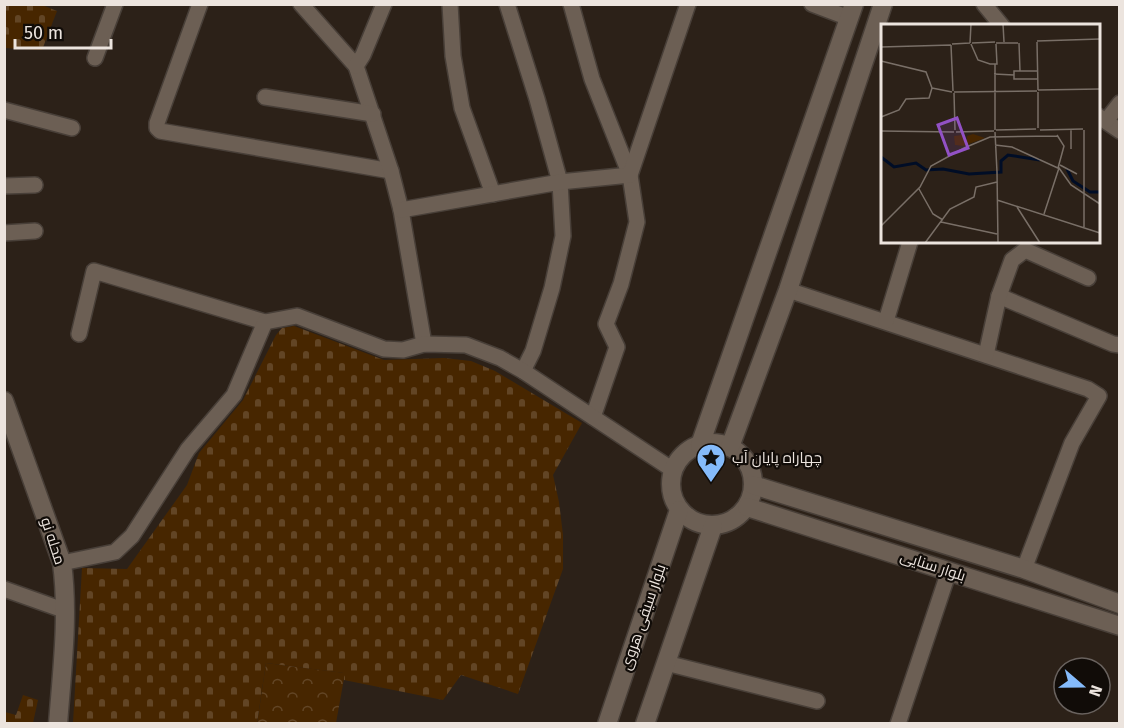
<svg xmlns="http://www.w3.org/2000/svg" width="1124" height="728" font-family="'Fira Sans',Cairo,sans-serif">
	<defs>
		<pattern id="forest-crowns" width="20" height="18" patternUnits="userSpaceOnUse" patternTransform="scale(1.5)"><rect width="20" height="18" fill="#472600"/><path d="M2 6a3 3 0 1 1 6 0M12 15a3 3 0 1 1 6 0" fill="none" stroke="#624525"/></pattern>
		<pattern id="cemetery-stones" width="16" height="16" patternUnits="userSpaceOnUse" patternTransform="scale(1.5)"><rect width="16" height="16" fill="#472600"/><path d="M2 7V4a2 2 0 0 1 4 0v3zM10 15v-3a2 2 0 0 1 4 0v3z" fill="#624525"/></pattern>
	</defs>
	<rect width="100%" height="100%" fill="#2c2118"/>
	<path fill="url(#forest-crowns)" d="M266,663l79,10 -9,50 -79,1z"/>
	<g fill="url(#cemetery-stones)">
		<path d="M4,5h38l15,6 -15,39 -37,-2z"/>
		<path d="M294,326l90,34 60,-2 27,3 24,10 87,52 -29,52 6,27 4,33v34l-45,125 -57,-19 -18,25 -99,-20v-7l-78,-10 -9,60h-184l9,-155 45,1 60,-84 12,-32 44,-53 33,-65 6,-7z"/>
		<path d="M23,695l15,5 -5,23h-28v-11l11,3z"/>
	</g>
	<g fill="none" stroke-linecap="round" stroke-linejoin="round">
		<g stroke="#483f38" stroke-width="18">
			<g id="street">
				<path d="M200,4l-43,119v5l3,3 231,40"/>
				<path d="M301,4l55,62 35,105 10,39 23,134"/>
				<path d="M450,4l3,52 9,52 31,86"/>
				<path d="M507,4l30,95 23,83 3,54 -11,52 -19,63 -10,20"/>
				<path d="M571,4l21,75 38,96 7,47 -16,62 -15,40 11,23 -24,70"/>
				<path d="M812,4l37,14"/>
				<path d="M984,4l18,22"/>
				<path d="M95,58l20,-54"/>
				<path d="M356,66l7,-11 21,-51"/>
				<path d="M265,97l108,17"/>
				<path d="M4,110l68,18"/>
				<path d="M1098,116l22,15"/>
				<path d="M1106,121l14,-18"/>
				<path d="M4,186l31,-1"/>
				<path d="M401,210l159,-28 70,-7 58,-171"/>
				<path d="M4,233l31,-2"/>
				<path d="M788,290l300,99 11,7 -27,47 -48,126"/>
				<path d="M999,296l114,48 7,1"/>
				<path d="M886,321l24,-79"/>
				<path d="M79,334l15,-63 171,51"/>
				<path d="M986,355l13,-59 13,-36 13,-10 63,28"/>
				<path d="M62,563l53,-11 17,-16 56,-87 46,-54 31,-73 32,-6 87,33 19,1 21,-6 42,1 34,13 23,13 150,99"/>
				<path d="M4,589l62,22"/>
				<path d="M666,663l151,38"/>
				<path d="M898,724l51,-153"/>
			</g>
		</g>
		<g stroke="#483f38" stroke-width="21">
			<g id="secondary">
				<path d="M4,401l58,162c7,53 0,107 -4,161"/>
				<circle cx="712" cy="484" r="41"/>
				<path d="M700,445l154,-441"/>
				<path d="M730,447l58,-157 95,-286"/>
				<path d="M753,485l271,84 96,35"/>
				<path d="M747,507l373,119"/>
				<path d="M607,724l72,-214"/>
				<path d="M645,724l68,-198"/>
			</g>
		</g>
		<use href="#street" stroke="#6c5f54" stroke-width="15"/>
		<use href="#secondary" stroke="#6c5f54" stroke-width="18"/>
	</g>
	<defs>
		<g id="sight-pin" transform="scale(1.5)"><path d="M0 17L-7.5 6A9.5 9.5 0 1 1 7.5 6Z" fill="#85bbfb" stroke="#110c08"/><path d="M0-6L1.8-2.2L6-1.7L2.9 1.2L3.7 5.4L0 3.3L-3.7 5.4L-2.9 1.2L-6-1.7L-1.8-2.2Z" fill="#111"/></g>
	</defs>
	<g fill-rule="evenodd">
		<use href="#sight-pin" x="711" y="458"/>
	</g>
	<g text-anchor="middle" stroke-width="4.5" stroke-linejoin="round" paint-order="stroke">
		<g font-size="15" fill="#ece4de" stroke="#110c08" text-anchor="start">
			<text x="732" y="463">چهاراه پایان آب</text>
		</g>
		<g font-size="15" fill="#ece4de" stroke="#110c08">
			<text transform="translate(53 541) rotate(72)" y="5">محله نو</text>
			<text transform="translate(933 566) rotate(18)" y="5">بلوار سنایی</text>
			<text transform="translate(643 617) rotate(-71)" y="5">بلوار سیفی هروی</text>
		</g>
	</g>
	<g transform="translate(881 24)">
		<rect width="219" height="219" fill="#2c2118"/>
		<path d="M92,110l12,4 -22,8 -8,-1 -1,-9 8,-1 5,6v-5z" fill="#472600"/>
		<path fill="none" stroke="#000d26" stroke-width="3" d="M0,133l13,10 22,-4 10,7 17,-1 26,5 32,-2v-11l7,-6 32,5M186,145l6,12 17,11h10"/>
		<path fill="none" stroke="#796f67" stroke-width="1.5" d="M122,0l1,18M156,17l63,-2M156,18l1,48M89,19l1,-19M91,19l23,-1M115,19h22M138,19l1,28M71,20l18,-1M90,20l7,16 12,4h7l-1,-20M70,21l2,46M0,23l70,-2M0,37l45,11 6,16 -3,10 -23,1 -7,11 -18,7M114,40v66M113,50l20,1M156,55h-23v-8h23M51,64l20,4M157,66l62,-1M73,68l83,-1M157,68v36M73,69l1,37M190,105v20M115,106l40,-1M159,106l43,-1M203,106v97M0,107l73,1M75,108l38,-1M114,108l2,40M176,111l7,11 -6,22M114,121l17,2 48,22M179,141l17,9M116,148l1,71M38,165l14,25 10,6M116,176l103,33M136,183l23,36M163,190l15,-46 12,17 29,19M60,198l56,12M0,202l39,-39 11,-21 33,-18 26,-11 68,-1M44,219l25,-34 24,-12 2,-10 21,-5"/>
		<path fill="#9251c5" fill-opacity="0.15" stroke="#9251c5" stroke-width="3" d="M76,94l11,30 -19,7 -11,-30z"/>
		<rect width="219" height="219" fill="none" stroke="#ece4de" stroke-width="3"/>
	</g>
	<rect width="1124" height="728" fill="none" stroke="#ece4de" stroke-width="12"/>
	<g transform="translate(1082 686) rotate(110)"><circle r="28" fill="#110c08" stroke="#69625e" stroke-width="1.5"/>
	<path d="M0-4.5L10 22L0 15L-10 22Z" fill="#85bbfb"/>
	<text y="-9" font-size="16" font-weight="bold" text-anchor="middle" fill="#ece4de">N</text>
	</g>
	<path d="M15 39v9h96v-9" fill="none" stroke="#ece4de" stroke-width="3"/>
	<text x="24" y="39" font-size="18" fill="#ece4de" stroke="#110c08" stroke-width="4.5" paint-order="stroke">50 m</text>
</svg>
